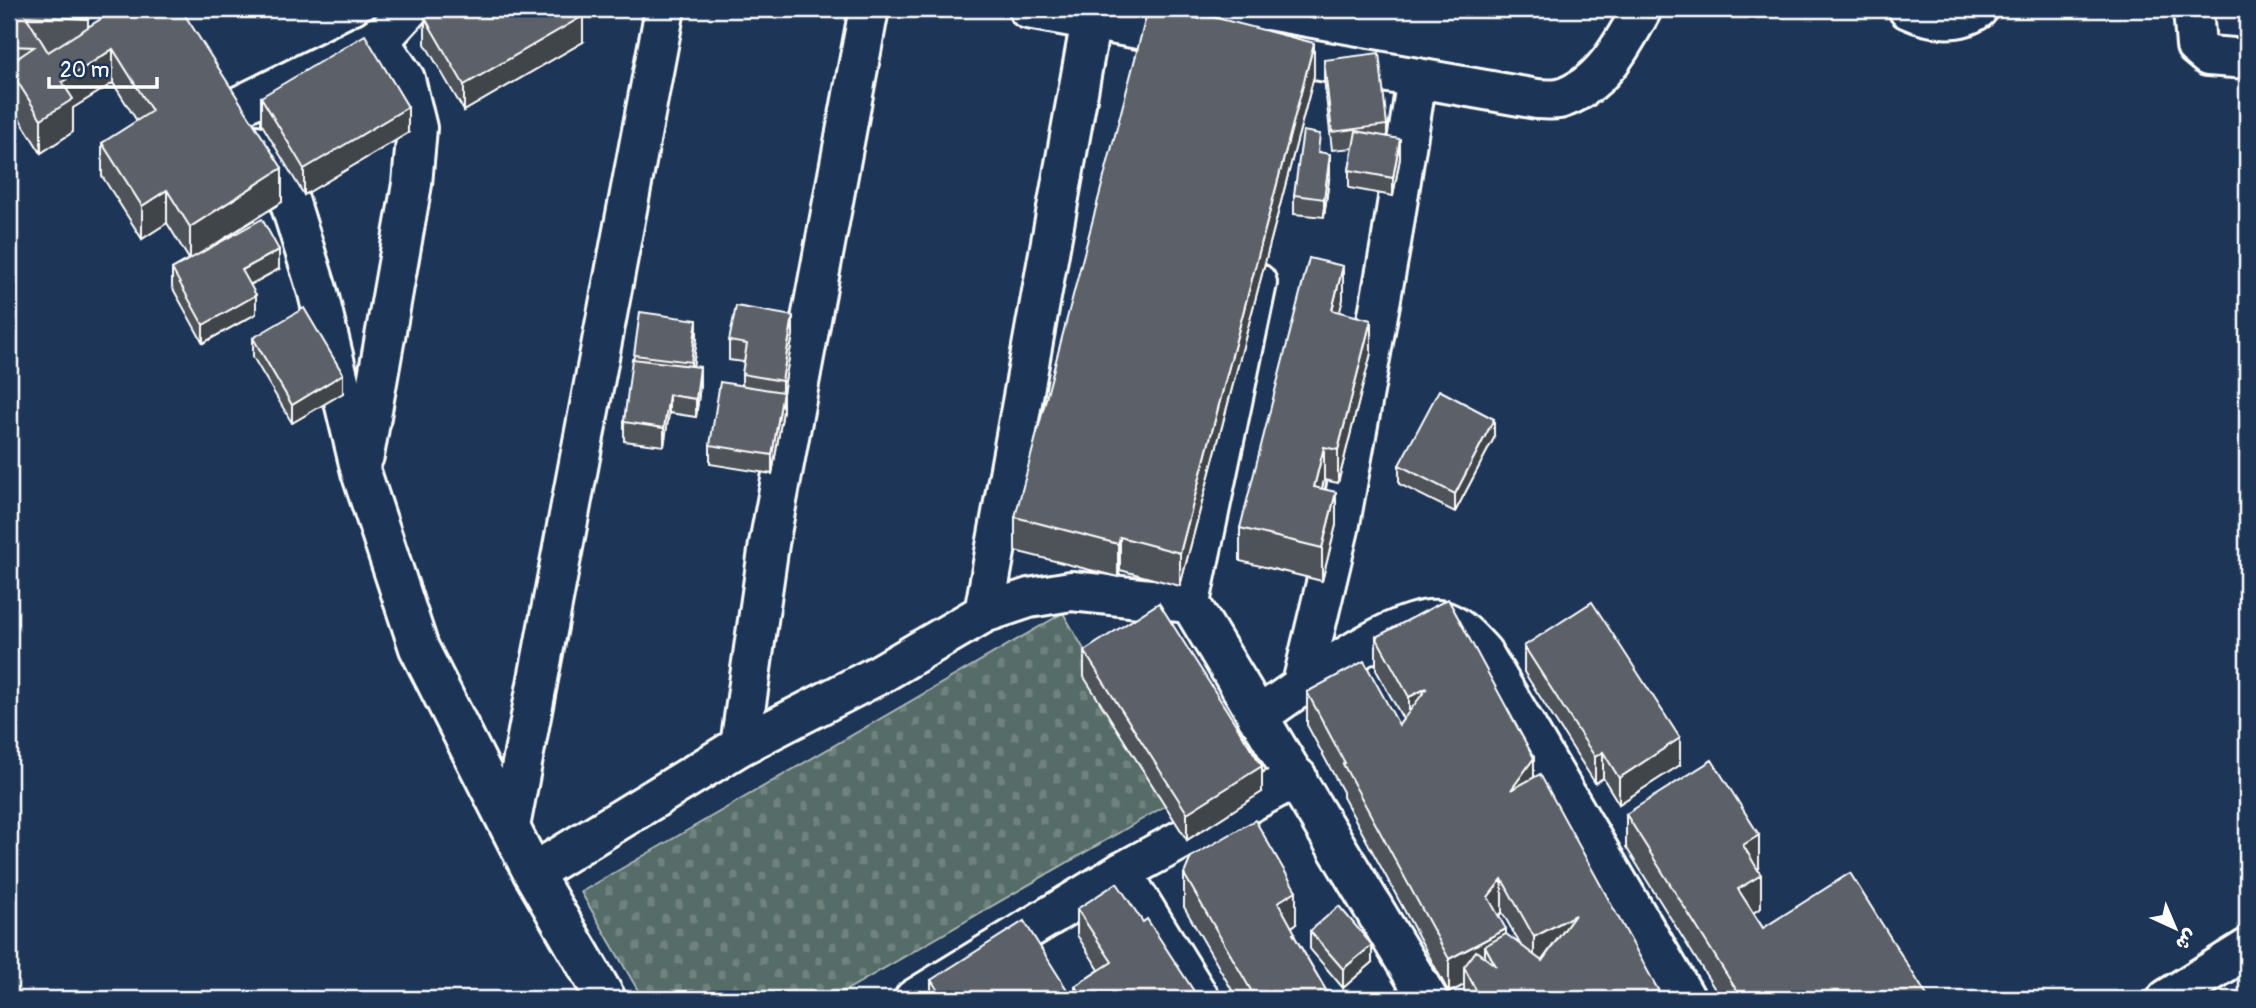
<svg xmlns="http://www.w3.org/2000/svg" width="2256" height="1008" font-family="Pangolin,'Playpen Sans Arabic',sans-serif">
	<defs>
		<pattern id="cemetery-stones" width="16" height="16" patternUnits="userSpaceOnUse" patternTransform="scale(1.75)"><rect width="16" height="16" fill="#576c67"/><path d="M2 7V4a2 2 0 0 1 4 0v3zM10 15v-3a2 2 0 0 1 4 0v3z" fill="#70827e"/></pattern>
	</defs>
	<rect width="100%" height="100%" fill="#1d3557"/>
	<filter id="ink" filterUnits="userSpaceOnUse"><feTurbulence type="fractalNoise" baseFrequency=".0143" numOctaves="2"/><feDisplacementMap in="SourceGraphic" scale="14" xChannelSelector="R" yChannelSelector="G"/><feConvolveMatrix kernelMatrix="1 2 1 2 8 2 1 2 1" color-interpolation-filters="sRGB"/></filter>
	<g filter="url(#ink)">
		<path fill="url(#cemetery-stones)" stroke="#abb6b3" stroke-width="2" d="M1063,613l109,189 -341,197h-188l-62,-107z"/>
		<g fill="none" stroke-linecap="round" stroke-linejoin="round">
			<g stroke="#fff" stroke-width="44">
				<g id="minor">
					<path d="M1028,9l166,30"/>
					<path d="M1908,9c22,10 49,15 70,0"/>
					<path d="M2193,9l3,37 12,10 39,3"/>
					<path d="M1264,51l273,48c7,0 15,1 22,0 42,-12 64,-55 83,-90"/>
					<path d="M235,108l152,-75 22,-24"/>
					<path d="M256,145l34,58 28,90 43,179 58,176 114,225 73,126"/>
					<path d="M364,456l48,-272 5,-56 -12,-49 -28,-42"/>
					<path d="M1190,603l238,396"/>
					<path d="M984,613l109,-604"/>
					<path d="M1301,688l38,-159 52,-286 26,-165"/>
					<path d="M1257,717c36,-24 149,-112 189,-95 15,6 26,19 37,31l203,346"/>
					<path d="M740,746l29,-202 100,-535"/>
					<path d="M510,827l155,-818"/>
					<path d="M1122,872l78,127"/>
					<path d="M533,873l207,-127 140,-72 104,-61 45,-15 42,-7 119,12 67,-320"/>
					<path d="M914,999l208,-127 175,-95"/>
					<path d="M2167,999l80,-50"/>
				</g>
			</g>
			<use href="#minor" stroke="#1d3557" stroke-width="38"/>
		</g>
		<g fill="#4e5359" stroke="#fff" stroke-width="2" fill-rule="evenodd">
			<path d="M9,9l79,10v8l13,-8v-9l-8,6 -6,-7h94l101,193 -74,47 71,20 -29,16 6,29 -53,29 -31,-56v-18l17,-10 -22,-36 -25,16 -40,-63v-33l35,-22 -24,-38 -40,25v24l-32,21 -32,-51z"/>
			<path d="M1280,9h37l-2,10z"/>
			<path d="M425,18l158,24 -119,69 -39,-67z"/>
			<path d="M1324,60l63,65v12l13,21 -7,38 -44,-8v-18l4,-22 -21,2 -8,-72z"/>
			<path d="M1314,76l-134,510 -60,-16 -2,7 -103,-26v-34z"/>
			<path d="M261,97l147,36 -104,62 -43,-72z"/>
			<path d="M1320,152l10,20 -6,45 -30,-3v-19z"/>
			<path d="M1343,299l-4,13 32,41 -33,130 -14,-3 -2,9 14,36 -14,56 -82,-20v-33z"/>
			<path d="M793,334l-10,59v18l-11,63 -62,-10v-19l32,-60v-11l2,-12 -15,-2v-19z"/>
			<path d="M253,338l90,55 -51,30 -39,-66z"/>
			<path d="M697,338l-4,28 7,20 -4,31 -27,-4 -5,33 -40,-5v-19l10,-67z"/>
			<path d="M1494,438l-39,74 -56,-28v-19z"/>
			<path d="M1376,637l158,140 129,222h-199v-14l-15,8 -106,-196v-5l-36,-67v-33l92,33 4,-6 -27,-49zM1502,912l18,32 -14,-9 -7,-19z"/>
			<path d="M1524,646l156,119 -61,39 -16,-26 -8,5 -71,-111z"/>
			<path d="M1084,651l178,141 -75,48 -103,-163z"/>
			<path d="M1626,814l133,54 -1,1 3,39 -8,5 10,15 166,71h-208l-95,-152z"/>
			<path d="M1184,874l112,50 -4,3 3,10 36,62h-94l-53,-92z"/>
			<path d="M1077,909l66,13 56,77h-124v-13l24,-16 -22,-35z"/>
			<path d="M1310,931l62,32 -29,25 -33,-39z"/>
			<path d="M931,980l140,19h-140z"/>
		</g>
		<g fill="#404448" stroke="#fff" stroke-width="2">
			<path d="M93,9h8v1l-8,6z"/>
			<path d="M583,16v26l-119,69v-26z"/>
			<path d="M1314,43v33l-134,510v-33z"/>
			<path d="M113,49v34l-40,25v24l-32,21v-34l21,-37z"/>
			<path d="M408,107v26l-104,62v-26z"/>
			<path d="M1400,139v19l-7,38v-18z"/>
			<path d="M1330,154v18l-6,45v-18z"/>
			<path d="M282,168v34l-92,58v-33z"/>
			<path d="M167,190v33l-25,16v-33z"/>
			<path d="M279,250v19l-37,20v-19z"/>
			<path d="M1343,266v33l-11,44v-33z"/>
			<path d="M256,295v19l-53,29v-18z"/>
			<path d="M793,316v18l-10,59v18l-11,63v-19l10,-57v-17z"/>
			<path d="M697,320v18l-6,43v-19z"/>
			<path d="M1371,320v33l-33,130v-33z"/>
			<path d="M700,367v19l-4,31v-18z"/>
			<path d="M343,374v19l-51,30v-18z"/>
			<path d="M669,395v18l-5,33v-18z"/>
			<path d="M1494,419v19l-39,74v-18z"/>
			<path d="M1324,447v33l-10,40v-33z"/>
			<path d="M1336,492v33l-14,56v-33z"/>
			<path d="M1120,537v33l-2,7v-33z"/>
			<path d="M1427,688l-18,43v-34z"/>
			<path d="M1680,738v27l-61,39v-26z"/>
			<path d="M1603,752v26l-8,5v-26z"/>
			<path d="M1534,758v33l-23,-1z"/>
			<path d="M1262,766v26l-75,48v-27z"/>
			<path d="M1759,835v33l-16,10v-33z"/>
			<path d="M1761,875v33l-23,14v-33z"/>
			<path d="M1502,879v33l-14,19v-34z"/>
			<path d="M1296,891v33l-18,11v-33z"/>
			<path d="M1575,915l-41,56v-34z"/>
			<path d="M1506,929v33l-10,4 -11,-20v27l-21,-6v18l-15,8v-34z"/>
			<path d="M1372,945v18l-29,25v-19z"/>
		</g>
		<g fill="#5b6167" stroke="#fff" stroke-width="2">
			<path d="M9,9h72l7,10 -62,-3 22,36 64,-40 -2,-3h71l101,159 -92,59 -23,-37 -25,16 -40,-63 50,-32 -39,-62 -51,33 11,17 -32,20 -32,-51v-4l25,-17 -25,-1z"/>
			<path d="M441,9h138l4,7 -119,69 -39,-67z"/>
			<path d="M1148,9h12l40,10 1,-5 113,29 -134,510 -60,-16 -2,7 -103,-27z"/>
			<path d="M365,35l43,72 -104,62 -43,-72z"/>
			<path d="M1379,53l8,72 -55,7 -8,-72z"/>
			<path d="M1303,131l17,3 -2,18 12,2 -6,45 -30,-4z"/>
			<path d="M1356,131l44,8 -7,39 -44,-8z"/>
			<path d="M262,219l17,31 -37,20 14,25 -53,30 -31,-56z"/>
			<path d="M1309,258l34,8 -11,44 39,10 -33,130 -14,-3 -10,40 22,5 -14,56 -82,-20z"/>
			<path d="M736,306l57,10 -11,65 -40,-7 5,-30 -18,-3z"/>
			<path d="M304,308l39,66 -51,31 -39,-67z"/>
			<path d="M640,312l57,8 -6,42 -57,-7z"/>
			<path d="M632,359l68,8 -4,32 -27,-4 -5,33 -40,-6z"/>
			<path d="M720,382l63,10 -11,63 -62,-10z"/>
			<path d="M1439,390l55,29 -39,75 -56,-29z"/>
			<path d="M1448,599l86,159 -23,32 29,-16 123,225h-179l-5,-3 -15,-29 12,-16 20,15 -11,-20 21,-12 36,27 33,-46 -41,22 -32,-58 -14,18 18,32 -57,30 -106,-195 2,-1 -38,-71 57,-31 35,64 28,-37 -18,9 -33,-60z"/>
			<path d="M1592,602l88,136 -61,40 -16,-26 -8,5 -71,-111z"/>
			<path d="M1159,603l103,163 -75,47 -103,-162z"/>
			<path d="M1712,760l47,75 -16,10 18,30 -23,14 25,39 87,-55 79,126h-187l-116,-185z"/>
			<path d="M1255,820l41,71 -18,11 17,31 -2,1 38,65h-75l-72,-125 7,-17z"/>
			<path d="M1117,883l26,39 4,-3 52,80h-115l-9,-13 37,-24 -35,-53z"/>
			<path d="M1339,906l33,39 -29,24 -33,-38z"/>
			<path d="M1024,921l47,75 -4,3h-123l-13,-19z"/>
			<path d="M615,992l4,7h-16z"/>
		</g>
	</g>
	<rect width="2256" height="1008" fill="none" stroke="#1d3557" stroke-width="35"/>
	<rect x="18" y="18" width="2221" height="973" fill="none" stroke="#fff" stroke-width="2.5" filter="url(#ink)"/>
	<g transform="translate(2175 928) rotate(136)" stroke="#1d3557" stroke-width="5" paint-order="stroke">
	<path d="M0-5L12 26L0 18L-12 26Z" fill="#ffffff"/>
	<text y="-10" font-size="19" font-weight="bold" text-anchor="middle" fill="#ffffff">ش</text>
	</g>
	<path d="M49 77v10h108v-10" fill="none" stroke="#ffffff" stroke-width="3.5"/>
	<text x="60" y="77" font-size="21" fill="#ffffff" stroke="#1d3557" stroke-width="5" paint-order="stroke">20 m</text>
</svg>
